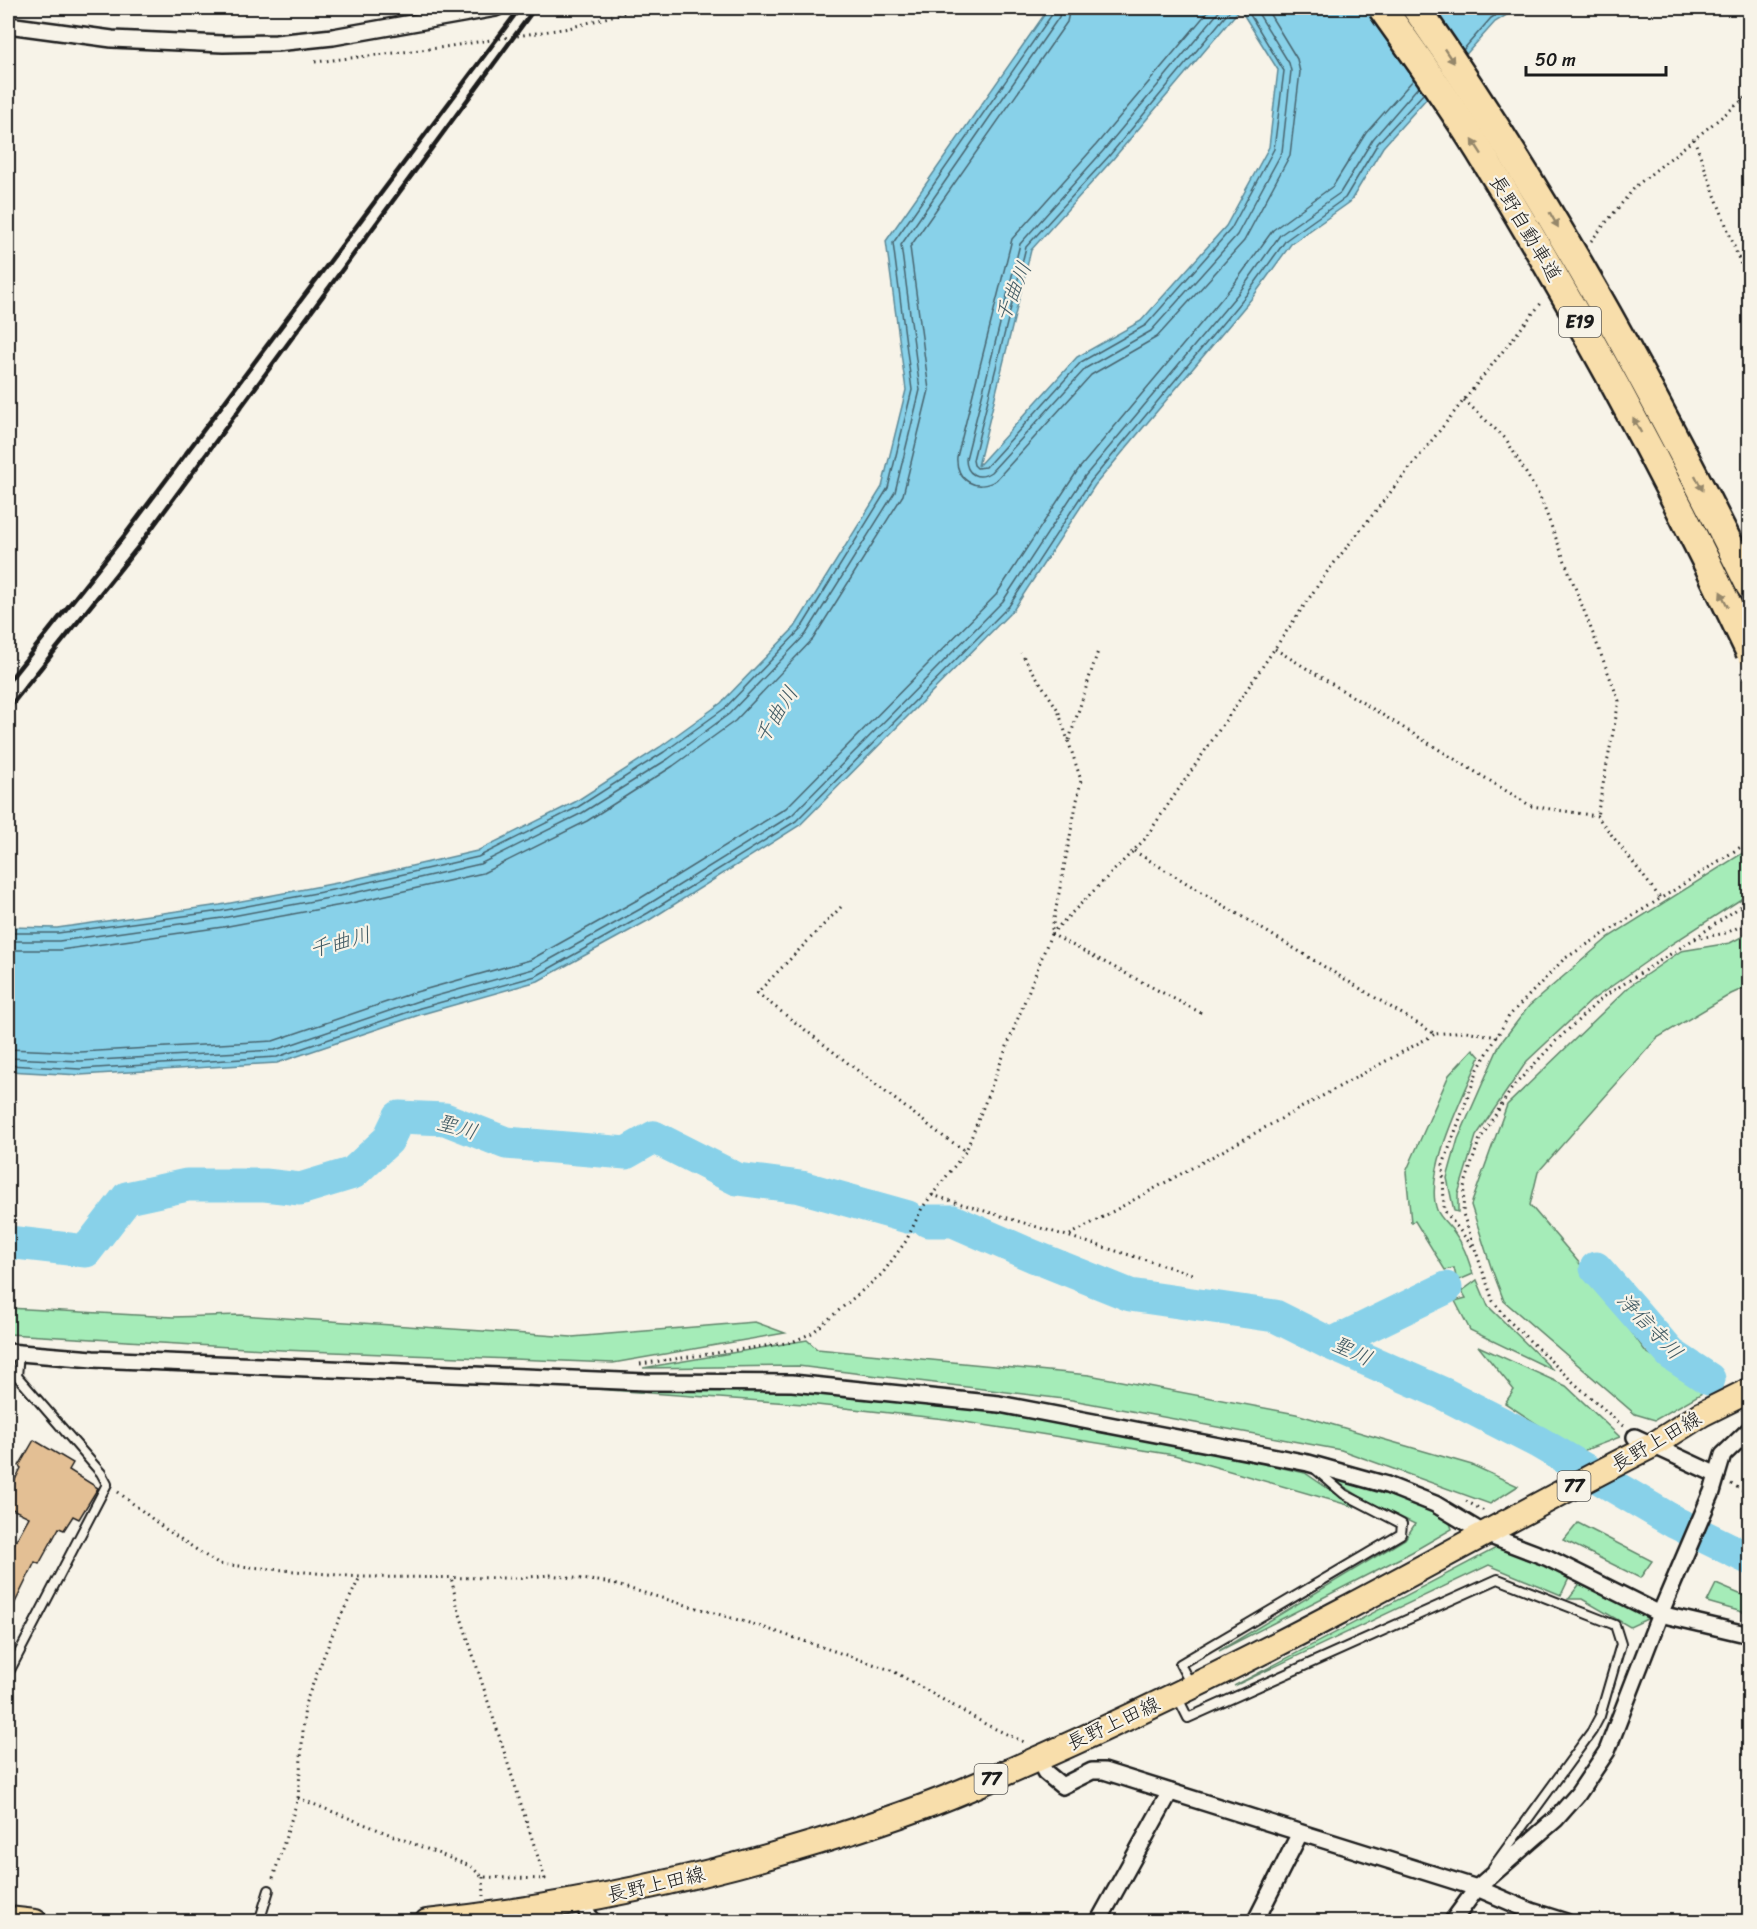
<svg xmlns="http://www.w3.org/2000/svg" width="1757" height="1929" font-family="Sriracha,'Klee One',sans-serif">
	<rect width="100%" height="100%" fill="#f7f3e8"/>
	<filter id="ink" filterUnits="userSpaceOnUse"><feTurbulence type="fractalNoise" baseFrequency=".0167" numOctaves="2"/><feDisplacementMap in="SourceGraphic" scale="12" xChannelSelector="R" yChannelSelector="G"/><feConvolveMatrix kernelMatrix="1 2 1 2 8 2 1 2 1" color-interpolation-filters="sRGB"/></filter>
	<g filter="url(#ink)">
		<g fill="#a5ecb8" stroke="#60846a" stroke-width="1.5">
			<path d="M1749,849v45l-79,51 -78,55 -65,61 -51,75 -18,58v18l-4,-1 -7,-33 11,-39 42,-95 29,-38 80,-69z"/>
			<path d="M1749,933v53l-18,8 -74,44 -119,134 -8,33 62,73 54,74 33,20 25,20 -49,28 -20,-6 -131,-113 -13,-34 -20,-62 36,-100 124,-120 50,-34 49,-8z"/>
			<path d="M1473,1049l7,8c-15,36 -57,115 -43,153 3,8 12,15 17,22 10,13 14,27 19,42l-16,7 -3,-13 -9,2 -30,-49 -4,1 -5,-50 43,-97z"/>
			<path d="M1477,1280l11,26 65,64 -83,-40 -15,-29 11,-3 -4,-7z"/>
			<path d="M8,1308l165,9 67,-2 332,22 183,-15 30,11 -172,30 -331,-13 -274,-16z"/>
			<path d="M807,1340l10,9 272,26 207,39 176,51 46,21 -28,18 -149,-54 -269,-50 -274,-34 -155,2z"/>
			<path d="M1478,1346l88,40 54,51 -40,15 -75,-49 9,-13z"/>
			<path d="M540,1385l240,3 178,18 185,30 162,37 50,34 -181,-52 -229,-36 -128,-14z"/>
			<path d="M1328,1476l44,11 76,30 4,12 -40,23 -193,99 186,-112 10,-15 -50,-24z"/>
			<path d="M1578,1523l74,38 -12,17 -76,-38z"/>
			<path d="M1498,1547l48,17 24,12 -9,19 -72,-30 -255,121z"/>
			<path d="M1582,1581l58,30 9,7 -19,9 -48,-28h-14z"/>
			<path d="M1716,1584l33,14v16l-42,-12z"/>
		</g>
		<path fill="#88d1e9" stroke="#5d8997" stroke-width="1.5" fill-rule="evenodd" d="M1049,8h469l-23,14 -112,125 -33,55 -59,42 -39,54 -157,187 -81,124 -214,216 -149,94 -113,62 -116,33 -145,49 -197,12 -72,-4v-144l49,1 163,-23 122,-23 135,-31 98,-49 85,-55 61,-44 74,-76 87,-140 24,-97 -20,-149zM1240,9l38,61 -9,77 -43,79 -85,95 -64,36 -99,109 53,-216 82,-91z"/>
		<g fill="none" stroke-linecap="round" stroke-linejoin="round">
			<g stroke="#47646e" stroke-width="1.5">
				<path d="M1211,8l-115,137 -84,94 -55,218c-2,23 20,36 39,23l95,-105 66,-38 87,-96 46,-86 10,-83 -3,-13 -31,-51"/>
				<path d="M1222,8l-119,143 -83,93 -54,215c0,15 12,22 25,13l95,-104 65,-37 86,-96 45,-83 9,-81 -2,-8 -34,-55"/>
				<path d="M1232,8l-123,148 -83,91 -53,213 1,5 3,3 9,-1 95,-105 65,-37 85,-96 43,-80 10,-78 -38,-63"/>
				<path d="M1463,50l28,-32 16,-10"/>
				<path d="M8,933h50l163,-22 122,-23 135,-31 100,-50 86,-55 61,-44 75,-78 88,-142 24,-98 -19,-147 160,-230 1,-5"/>
				<path d="M8,941h51l163,-23 123,-23 135,-31 102,-51 86,-54 61,-45 77,-80 89,-142 25,-102 -19,-145 158,-228 2,-9"/>
				<path d="M8,950h52l163,-23 124,-23 136,-31 104,-52 86,-55 62,-45 78,-82 90,-144 26,-105 -19,-143 157,-225 3,-14"/>
				<path d="M8,1049l72,3 193,-11 143,-49 114,-32 109,-61 147,-91 210,-213 82,-125 156,-186 39,-54 60,-44 33,-53 48,-54"/>
				<path d="M8,1058l72,3 195,-11 143,-49 115,-32 111,-62 148,-92 211,-214 82,-125 156,-186 39,-55 60,-42 33,-54 46,-53"/>
				<path d="M8,1065l72,4 197,-12 143,-49 116,-32 112,-63 148,-92 213,-215 82,-125 156,-187 39,-54 59,-42 33,-55 46,-50"/>
			</g>
			<g stroke="#88d1e9" stroke-width="33">
				<path d="M928,1221h25l80,35 97,39 145,21 56,28 111,49 96,49 138,81 74,36"/>
				<path d="M8,1242l78,9 41,-53 60,-13h78l35,4 53,-16 35,-33 11,-23 46,2 61,24 120,10 28,-16 83,42 64,8 107,30"/>
				<path d="M1596,1268l75,86 38,25"/>
				<path d="M1331,1344l115,-56"/>
			</g>
		</g>
		<path fill="#e3bf94" stroke="#1c1c1c" stroke-width="1.5" d="M34,1440l39,23 -4,7 29,18 -19,31 -6,-3 -9,14 -5,-2 -20,36 -4,-2 -27,55v-62l21,-38 -21,-10v-13l13,-26 -2,-2z"/>
		<g fill="none" stroke-linecap="round" stroke-linejoin="round">
			<g stroke="#1c1c1c" stroke-width="12">
				<g id="lane">
					<path d="M8,1674l99,-190 -6,-11 -84,-97 2,-22"/>
					<path d="M1190,1683l-10,-19 221,-130 1,-10 -58,-30 -30,-26"/>
					<path d="M1177,1696l11,22 310,-139 117,46 6,19 -21,72 -8,15 -99,136"/>
					<path d="M259,1922l10,-32"/>
				</g>
			</g>
			<g stroke="#1c1c1c" stroke-width="20">
				<g id="street">
					<path d="M8,25l104,14 111,5 53,-1 57,-6 163,-29"/>
					<path d="M8,1352l85,7 552,23 147,1 207,21 309,59 79,22 48,19 50,30 63,24 112,56 90,21"/>
					<path d="M1717,1475l6,-20 27,-26"/>
					<path d="M1038,1758l7,14 17,14 30,-15h12l373,117 54,23 35,11"/>
					<path d="M583,1900l5,15 6,7"/>
					<path d="M1098,1922l72,-130"/>
					<path d="M1255,1922l45,-89"/>
					<path d="M1452,1922l25,-34 79,-69 22,-25 29,-43 53,-137 52,-122 5,-17 -82,-38"/>
				</g>
			</g>
			<g stroke="#1c1c1c" stroke-width="28">
				<g id="primary">
					<path d="M8,1919l27,3"/>
					<path d="M427,1922c133,-14 263,-41 391,-80 49,-15 98,-31 145,-51 129,-54 255,-115 378,-180 104,-55 207,-113 312,-166l49,-31 48,-24"/>
				</g>
			</g>
			<g stroke="#1c1c1c" stroke-width="3" stroke-dasharray="1.5 4.5" stroke-linecap="butt">
				<path d="M315,62l123,-14 131,-20 72,-20"/>
				<path d="M1694,139l56,150"/>
				<path d="M1591,241l45,-55 114,-92"/>
				<path d="M1464,400l42,39 34,58 79,204 -22,115"/>
				<path d="M1275,649l256,157 66,10 64,83"/>
				<path d="M1741,672l9,17"/>
				<path d="M1069,740l29,-89"/>
				<path d="M1134,851l301,183 31,-3 31,6"/>
				<path d="M841,907l-84,86 187,144 22,14"/>
				<path d="M1051,934l93,-94 183,-268 215,-270"/>
				<path d="M1051,934l152,80"/>
				<path d="M1695,938l55,-38"/>
				<path d="M932,1195l260,79"/>
				<path d="M1070,1235l365,-201"/>
				<path d="M1472,1246l-28,-36 -1,-45 35,-96 31,-53 55,-57 107,-67 79,-51"/>
				<path d="M640,1364l152,-22 20,-9 70,-59 24,-33 16,-33 44,-57 85,-217 30,-154 -23,-70 -37,-57"/>
				<path d="M1623,1426l-50,-44 -64,-61 -16,-20 -30,-87 1,-27 15,-46 33,-53 44,-47 47,-44 91,-58 32,-6 24,-11"/>
				<path d="M1731,1484l19,10"/>
				<path d="M118,1492l46,36 54,36 142,13 159,1 31,-3 56,7 150,43 135,45 96,55 37,17"/>
				<path d="M1466,1501l18,10"/>
				<path d="M298,1798l172,68 13,11 62,2 -88,-274 -6,-28"/>
				<path d="M483,1877l1,19"/>
				<path d="M273,1878l25,-80 7,-94 30,-76 25,-51"/>
			</g>
			<use href="#lane" stroke="#f7f3e8" stroke-width="8"/>
			<use href="#street" stroke="#f7f3e8" stroke-width="15"/>
			<use href="#primary" stroke="#f8deab" stroke-width="24"/>
			<g stroke="#1c1c1c" stroke-width="4.5">
				<path d="M8,682l116,-146 396,-528"/>
				<path d="M8,709l130,-162 397,-539"/>
			</g>
			<g stroke="#1c1c1c" stroke-width="32" stroke-linecap="butt">
				<g id="highway-bridge">
					<path d="M1382,8c33,46 67,93 97,142 100,162 190,330 271,502"/>
					<path d="M1416,8c129,184 234,376 334,578"/>
				</g>
			</g>
			<use href="#highway-bridge" stroke="#f8deab" stroke-width="27"/>
		</g>
		<defs><path id="oneway-solid" d="M-6-.8H1V-3.2L6.5 0L1 3.2V.8H-6Z" transform="scale(1.5)"/></defs>
		<g fill="#95876b">
			<use href="#oneway-solid" transform="translate(1449 56) rotate(56)"/>
			<use href="#oneway-solid" transform="translate(1477 147) rotate(-123)"/>
			<use href="#oneway-solid" transform="translate(1554 220) rotate(60)"/>
			<use href="#oneway-solid" transform="translate(1637 425) rotate(-118)"/>
			<use href="#oneway-solid" transform="translate(1699 483) rotate(63)"/>
			<use href="#oneway-solid" transform="translate(1724 599) rotate(-116)"/>
		</g>
	</g>
	<g text-anchor="middle" stroke-width="4.5" stroke-linejoin="round" paint-order="stroke">
		<g fill="#f7f3e8" stroke="#5e5c59" stroke-width="1.5">
			<rect x="1559" y="307" width="42" height="30" rx="4.5"/>
			<rect x="1557.5" y="1471" width="33" height="30" rx="4.5"/>
			<rect x="974.5" y="1764" width="33" height="30" rx="4.5"/>
		</g>
		<g font-size="18" font-weight="bold" fill="#1c1c1c">
			<text x="1580" y="328">E19</text>
			<text x="1574" y="1492">77</text>
			<text x="991" y="1785">77</text>
		</g>
		<g font-size="20" fill="#1c1c1c" stroke="#f7f3e8">
			<text transform="translate(1526 228) rotate(59)" y="7">長野自動車道</text>
			<text transform="translate(1656 1441) rotate(-30)" y="7">長野上田線</text>
			<text transform="translate(1113 1723) rotate(-25)" y="7">長野上田線</text>
			<text transform="translate(656 1884) rotate(-13)" y="7">長野上田線</text>
		</g>
		<g font-size="21" font-style="italic" fill="#425b64" stroke="#f7f3e8">
			<text transform="translate(1013 292) rotate(-67)" y="7">千曲川</text>
			<text transform="translate(776 715) rotate(-58)" y="7">千曲川</text>
			<text transform="translate(340 942) rotate(-15)" y="7">千曲川</text>
			<text transform="translate(457 1127) rotate(16)" y="7">聖川</text>
			<text transform="translate(1650 1326) rotate(46)" y="7">浄信寺川</text>
			<text transform="translate(1352 1351) rotate(25)" y="7">聖川</text>
		</g>
	</g>
	<rect width="1757" height="1929" fill="none" stroke="#f7f3e8" stroke-width="30"/>
	<rect x="15" y="15" width="1727" height="1899" fill="none" stroke="#1c1c1c" stroke-width="2" filter="url(#ink)"/>
	<path d="M1526 66v9h140v-9" fill="none" stroke="#1c1c1c" stroke-width="3"/>
	<text x="1535" y="66" font-size="18" fill="#1c1c1c" stroke="#f7f3e8" stroke-width="4.5" paint-order="stroke">50 m</text>
</svg>
